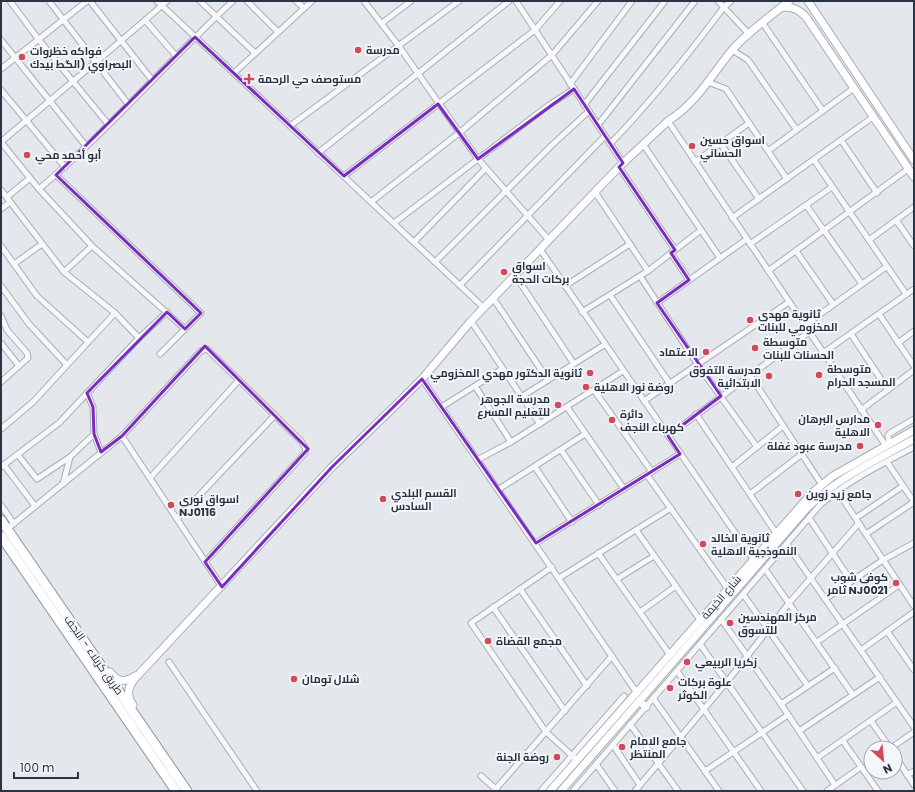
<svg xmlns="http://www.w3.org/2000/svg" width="915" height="792" font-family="Poppins,Cairo,sans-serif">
	<rect width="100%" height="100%" fill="#e4e7ec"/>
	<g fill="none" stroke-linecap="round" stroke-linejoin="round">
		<g stroke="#a9aeb7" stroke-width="7">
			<g id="street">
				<path d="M10,1l29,39 69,84"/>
				<path d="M49,1l79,103"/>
				<path d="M90,1l62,79"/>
				<path d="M157,1l327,307"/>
				<path d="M167,1c-54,48 -111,94 -166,141l38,47 53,57 93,83"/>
				<path d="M200,1l55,52"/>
				<path d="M247,1l31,31"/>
				<path d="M296,1l8,7"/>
				<path d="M364,1l34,44 80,114 71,81"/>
				<path d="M516,1l107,162"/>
				<path d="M718,1l30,32"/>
				<path d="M145,20l31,36"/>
				<path d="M762,22l61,89"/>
				<path d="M382,23l29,-22"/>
				<path d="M1,40l85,106"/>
				<path d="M732,50l16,10 48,69"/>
				<path d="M1,69l86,-68"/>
				<path d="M234,73l78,-72"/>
				<path d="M708,82l18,7 61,90"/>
				<path d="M570,84l62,-83"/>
				<path d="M1,90l64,77"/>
				<path d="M584,105l81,-104"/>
				<path d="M668,121l218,325"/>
				<path d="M598,125l97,-124"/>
				<path d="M290,126l169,-125"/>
				<path d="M841,140l36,53"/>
				<path d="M610,144c42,-43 78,-89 114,-137l7,-6"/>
				<path d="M643,144l77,114"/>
				<path d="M721,144l38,55"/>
				<path d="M768,151l86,-63"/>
				<path d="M318,153l191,-152"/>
				<path d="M814,160l92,134"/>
				<path d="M695,162l54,-39"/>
				<path d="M619,167l56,83"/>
				<path d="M56,175l145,138 -41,41"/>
				<path d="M344,176l191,-146 25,-29"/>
				<path d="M39,189c69,-58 128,-127 194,-188"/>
				<path d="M1,190l63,82 51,41 24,25"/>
				<path d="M595,192l53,79"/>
				<path d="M7,197l23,-19"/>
				<path d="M371,202l88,-69 93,-78 46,-54"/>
				<path d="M806,205l56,79"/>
				<path d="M1,209l9,-7"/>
				<path d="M732,218l141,-101"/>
				<path d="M896,220l18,26"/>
				<path d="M394,223l155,-118 25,-16"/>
				<path d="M869,240l45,-33"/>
				<path d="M414,242l72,-74"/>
				<path d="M750,244l82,-57"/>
				<path d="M1,246l36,50 51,46"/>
				<path d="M540,249l213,310"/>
				<path d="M796,251l37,53"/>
				<path d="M671,253l18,27"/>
				<path d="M435,262l116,-116 38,-35"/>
				<path d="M14,264l28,-20"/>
				<path d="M768,271l140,-102"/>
				<path d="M64,272l28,-26"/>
				<path d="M515,275l59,89"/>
				<path d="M640,276l58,89 59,82"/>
				<path d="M460,285l145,-149"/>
				<path d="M1,286l28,38 38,41"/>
				<path d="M565,286l65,-42"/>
				<path d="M610,295l60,89"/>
				<path d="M493,298l55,82"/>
				<path d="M657,303l90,-64"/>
				<path d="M582,312l66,-41 53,-41"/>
				<path d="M879,314l35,52"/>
				<path d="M1,316l6,14 20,23 1,5 -27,24"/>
				<path d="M471,321l69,103"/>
				<path d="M805,325l81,-58"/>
				<path d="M851,334l37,56"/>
				<path d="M1,343l18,23"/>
				<path d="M898,343l16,-12"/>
				<path d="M823,353l91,-64"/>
				<path d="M750,375l72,110"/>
				<path d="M422,379l215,314"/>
				<path d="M475,386l36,56"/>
				<path d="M594,390l58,82"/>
				<path d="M87,393l6,14 1,27 7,18"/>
				<path d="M521,397l83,-52"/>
				<path d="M644,401l145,-99"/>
				<path d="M443,406l59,-37"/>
				<path d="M567,407l57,82"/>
				<path d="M861,410l53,-40"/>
				<path d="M696,414l80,119"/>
				<path d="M1,429l32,-27 82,-89"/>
				<path d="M122,436l100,151"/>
				<path d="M668,436l141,-104"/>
				<path d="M889,444l-1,-8 2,-3 24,-14"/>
				<path d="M561,450l38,55"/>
				<path d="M18,455l19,24 33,-22"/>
				<path d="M479,459l32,-17 112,-71"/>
				<path d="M887,462l27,40"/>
				<path d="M4,465l31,41"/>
				<path d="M1,467l58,-44 80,-85 28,-26"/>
				<path d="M535,467l37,55"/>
				<path d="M732,467l51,-41"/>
				<path d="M647,475l81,114"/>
				<path d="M150,478l89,-98"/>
				<path d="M63,484l7,-27 24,-23"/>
				<path d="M499,489l86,-55"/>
				<path d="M838,492l76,114"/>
				<path d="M750,494l52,-40"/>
				<path d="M1,505l13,19"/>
				<path d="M809,518l42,63"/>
				<path d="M856,518l47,-32"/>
				<path d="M177,519l98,-104"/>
				<path d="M7,529l115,-93 79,-85 6,-2 94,92 5,8 -1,4 -100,109"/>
				<path d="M636,530l64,90"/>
				<path d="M866,534l48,-32"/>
				<path d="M536,543l144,-89"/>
				<path d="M787,544l127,183"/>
				<path d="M598,553l72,102"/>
				<path d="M552,567l-81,56 75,109 31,28"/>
				<path d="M765,569l88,126"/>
				<path d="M559,578l112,-70"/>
				<path d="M617,579l37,-23"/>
				<path d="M520,589l67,97"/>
				<path d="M743,594l65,92"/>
				<path d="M825,599l58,-39 31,-17"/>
				<path d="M493,607l72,104"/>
				<path d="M640,612l36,-26"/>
				<path d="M721,619l60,85 54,81"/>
				<path d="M887,631l27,39"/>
				<path d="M817,642l82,-57"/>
				<path d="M700,644l103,147"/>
				<path d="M861,650l53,-38"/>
				<path d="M169,662l88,129"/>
				<path d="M677,671l84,120"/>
				<path d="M653,698l66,93"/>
				<path d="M781,704l54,-36"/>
				<path d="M871,721l19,27"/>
				<path d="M630,724l48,67"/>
				<path d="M799,731l81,-54"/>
				<path d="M843,741l35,50"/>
				<path d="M613,745l27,40"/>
				<path d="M891,748l23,-16"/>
				<path d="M895,756l19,29"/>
				<path d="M817,758l80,-56"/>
				<path d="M596,764l19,27"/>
				<path d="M705,771l83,-56"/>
				<path d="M907,775l7,-4"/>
				<path d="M481,776l16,14"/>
				<path d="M494,791l118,-135"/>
				<path d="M541,791l83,-95"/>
				<path d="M573,791l247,-286c27,-24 62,-41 94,-58"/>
				<path d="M635,791l91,-108 63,-80 70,-80"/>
				<path d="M827,791l34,-24"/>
			</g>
		</g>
		<g stroke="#a9aeb7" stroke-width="9">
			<g id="secondary">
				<path d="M808,1l106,159"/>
				<path d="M782,7c11,0 16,2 24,10l108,160"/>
				<path d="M110,672c8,10 14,11 25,4"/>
				<path d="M639,701l7,6"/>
				<path d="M133,705c-9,-13 -3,-22 7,-32l192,-206 66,-64 24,-24 49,-58 148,-154 49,-46c29,-18 44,-47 65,-72 17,-19 37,-32 56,-48"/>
				<path d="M550,791l263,-299 20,-16 81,-46"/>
				<path d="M561,791l246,-283c30,-30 70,-48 107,-69"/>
			</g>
		</g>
		<g stroke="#8b94a3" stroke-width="11">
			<g id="highway">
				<path d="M1,520l186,271"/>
				<path d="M1,536l175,255"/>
			</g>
		</g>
		<use href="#street" stroke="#f7f8fa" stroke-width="5"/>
		<use href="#secondary" stroke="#fff" stroke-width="7"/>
		<use href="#highway" stroke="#fff" stroke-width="9"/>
	</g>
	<path fill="none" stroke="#7b2cbf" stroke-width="3" stroke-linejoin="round" d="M195,37l149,139 94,-72 40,55 96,-70 49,74 -4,4 56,83 -4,3 18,27 -32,23 64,93 -53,40 12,18 -144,89 -114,-164 -90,88 -110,120 -17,-25 103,-113 -103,-103 -83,90 -21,16 -7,-18 -1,-27 -6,-14 80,-81 18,17 16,-16 -145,-138z"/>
	<g fill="#d1495b" stroke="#f4f6f9" stroke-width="1.5">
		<circle cx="358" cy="50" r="4"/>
		<circle cx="22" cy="57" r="4"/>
		<path d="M247 73h4v4h4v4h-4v4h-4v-4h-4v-4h4z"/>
		<circle cx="692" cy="146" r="4"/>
		<circle cx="27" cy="155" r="4"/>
		<circle cx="504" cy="272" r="4"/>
		<circle cx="750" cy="320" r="4"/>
		<circle cx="755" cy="348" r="4"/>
		<circle cx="706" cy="352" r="4"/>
		<circle cx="590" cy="373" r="4"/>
		<circle cx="819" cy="375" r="4"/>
		<circle cx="769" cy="376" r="4"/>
		<circle cx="586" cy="387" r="4"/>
		<circle cx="558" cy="405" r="4"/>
		<circle cx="612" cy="420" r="4"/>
		<circle cx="878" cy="425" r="4"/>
		<circle cx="860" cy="446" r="4"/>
		<circle cx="798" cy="494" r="4"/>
		<circle cx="383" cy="499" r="4"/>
		<circle cx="171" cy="505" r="4"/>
		<circle cx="703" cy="544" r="4"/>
		<circle cx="896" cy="583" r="4"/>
		<circle cx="730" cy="623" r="4"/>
		<circle cx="488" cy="641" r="4"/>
		<circle cx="687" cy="662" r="4"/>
		<circle cx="294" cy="679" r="4"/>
		<circle cx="670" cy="688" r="4"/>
		<circle cx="622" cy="747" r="4"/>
		<circle cx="557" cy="757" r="4"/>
	</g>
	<g text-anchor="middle" stroke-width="4" stroke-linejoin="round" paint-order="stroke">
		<g font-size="11" font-weight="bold" fill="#2b3445" stroke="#f4f6f9" text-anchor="start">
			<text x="366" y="54">مدرسة</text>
			<text x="30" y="55">فواكه خظروات<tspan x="30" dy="13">البصراوي (الگط بيدك</tspan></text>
			<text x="258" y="83">مستوصف حي الرحمة</text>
			<text x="700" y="144">اسواق حسين<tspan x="700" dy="13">الحساني</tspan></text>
			<text x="35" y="159">أبو أحمد محي</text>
			<text x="512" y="270">اسواق<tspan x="512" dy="13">بركات الحجة</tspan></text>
			<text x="758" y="318">ثانوية مهدي<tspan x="758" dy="13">المخزومي للبنات</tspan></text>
			<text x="763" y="346">متوسطة<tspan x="763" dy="13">الحسنات للبنات</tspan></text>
			<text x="698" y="356" text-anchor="end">الاعتماد</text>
			<text x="827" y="373">متوسطة<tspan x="827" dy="13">المسجد الحرام</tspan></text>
			<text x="761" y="374" text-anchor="end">مدرسة التفوق<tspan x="761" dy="13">الابتدائية</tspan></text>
			<text x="582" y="377" text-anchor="end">ثانوية الدكتور مهدي المخزومي</text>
			<text x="594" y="391">روضة نور الاهلية</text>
			<text x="550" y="403" text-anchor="end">مدرسة الجوهر<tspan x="550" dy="13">للتعليم المسرع</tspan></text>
			<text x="620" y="418">دائرة<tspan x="620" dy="13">كهرباء النجف</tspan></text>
			<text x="870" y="423" text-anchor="end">مدارس البرهان<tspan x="870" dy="13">الاهلية</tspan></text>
			<text x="852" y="450" text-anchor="end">مدرسة عبود غفلة</text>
			<text x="391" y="497">القسم البلدي<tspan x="391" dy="13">السادس</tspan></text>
			<text x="806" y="498">جامع زيد زوين</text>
			<text x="179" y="503">اسواق نوري<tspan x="179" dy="13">NJ0116</tspan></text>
			<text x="711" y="542">ثانوية الخالد<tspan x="711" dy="13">النموذجية الاهلية</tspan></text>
			<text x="888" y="581" text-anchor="end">كوفي شوب<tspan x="888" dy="13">ثامر NJ0021</tspan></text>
			<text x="738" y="621">مركز المهندسين<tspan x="738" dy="13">للتسوق</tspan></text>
			<text x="496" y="645">مجمع القضاة</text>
			<text x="695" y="666">زكريا الربيعي</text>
			<text x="302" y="683">شلال تومان</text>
			<text x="678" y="686">علوة بركات<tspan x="678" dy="13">الكوثر</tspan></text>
			<text x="630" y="745">جامع الامام<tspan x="630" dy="13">المنتظر</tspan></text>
			<text x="549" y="761" text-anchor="end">روضة الجنة</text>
		</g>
		<g font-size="11" fill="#2b3445" stroke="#f4f6f9">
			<text transform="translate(721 597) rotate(-49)" y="4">شارع الخيمة</text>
			<text transform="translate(94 655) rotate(55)" y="4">طريق کربلاء - النجف</text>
		</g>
	</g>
	<rect width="915" height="792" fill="none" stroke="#2b3445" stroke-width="4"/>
	<g transform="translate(883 760) rotate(153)"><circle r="19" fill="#f4f6f9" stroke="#a4a8b1"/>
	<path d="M0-3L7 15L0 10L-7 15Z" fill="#d1495b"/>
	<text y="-6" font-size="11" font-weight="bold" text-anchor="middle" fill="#2b3445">N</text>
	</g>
	<path d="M14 772v6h64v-6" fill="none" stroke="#2b3445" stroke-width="2"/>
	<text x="20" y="772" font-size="12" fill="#2b3445" stroke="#f4f6f9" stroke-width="3" paint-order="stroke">100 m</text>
</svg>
